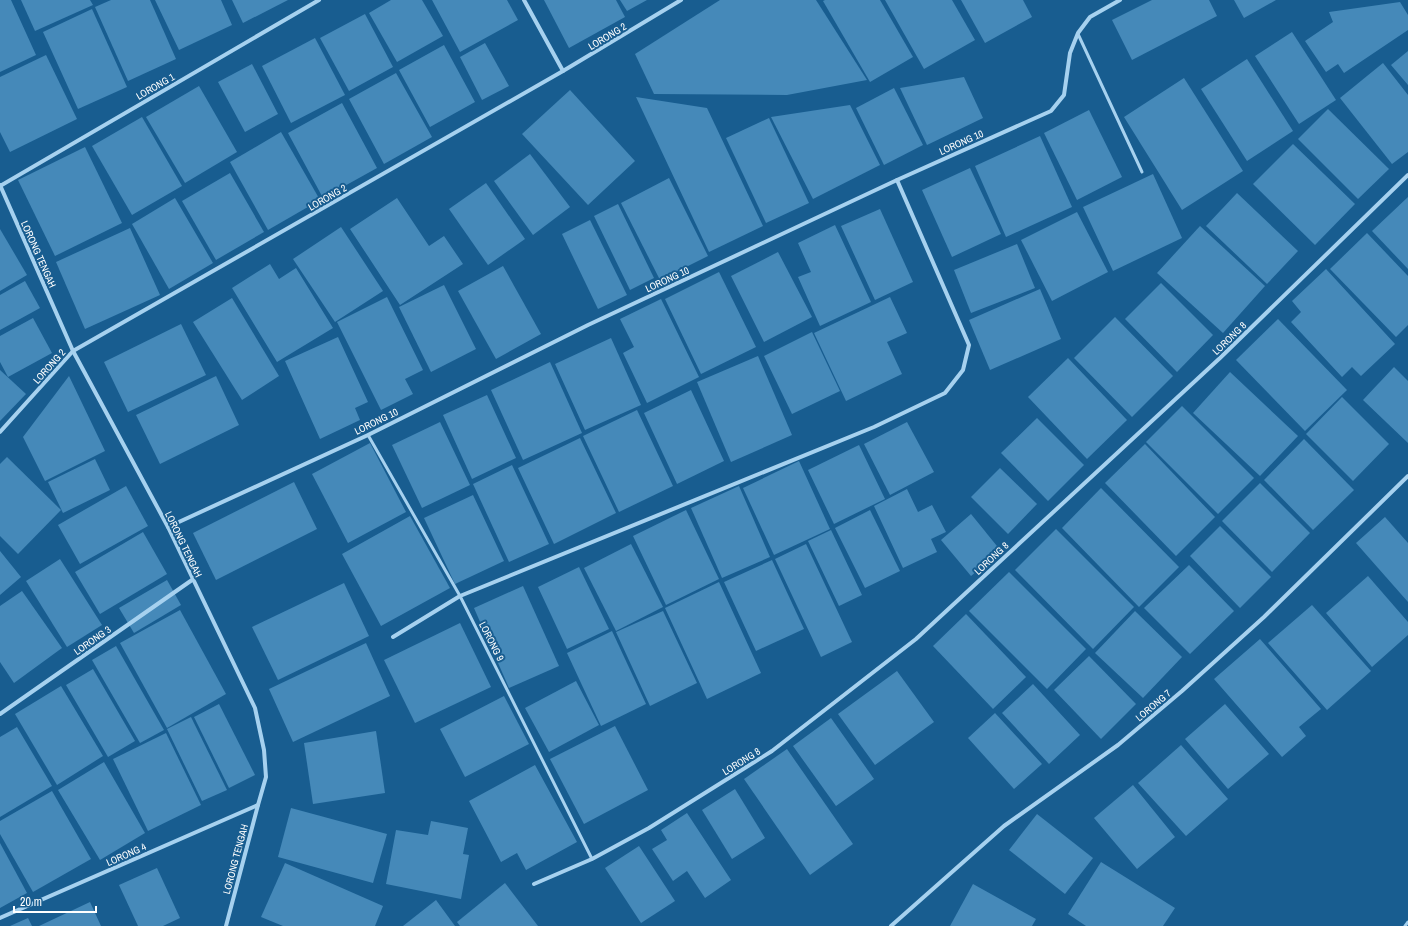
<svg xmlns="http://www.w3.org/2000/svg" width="1408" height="926" font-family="'Archivo Narrow',sans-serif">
	<rect width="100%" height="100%" fill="#185d90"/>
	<g fill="#4589b9">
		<path d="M0,0h11l25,55 -36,17z"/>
		<path d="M21,0h69l3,5 -58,26z"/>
		<path d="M111,0h39l26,59 -48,22 -33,-74z"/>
		<path d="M155,0h66l11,25 -53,25z"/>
		<path d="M232,0h56l-45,23z"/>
		<path d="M391,0h31l21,36 -46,26 -28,-49z"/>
		<path d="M432,0h75l11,20 -58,32z"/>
		<path d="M544,0h72l9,17 -56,31z"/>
		<path d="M620,0h27l-20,11z"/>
		<path d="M720,0h96l51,80 -80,15 -133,-1 -19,-40z"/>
		<path d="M825,0h55l33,57 -43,25 -47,-81z"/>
		<path d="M885,0h67l23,40 -51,29z"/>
		<path d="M961,0h62l9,17 -47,26z"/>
		<path d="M1152,0h57l8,16 -85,44 -20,-40z"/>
		<path d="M1234,0h42l-32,18z"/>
		<path d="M1400,2l8,13v15l-64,43 -6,-9 -12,8 -21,-31 28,-19 -4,-10z"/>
		<path d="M92,9l35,78 -49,22 -35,-77z"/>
		<path d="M365,14l28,53 -44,24 -29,-53z"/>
		<path d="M1292,32l44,68 -37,24 -44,-68z"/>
		<path d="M315,38l30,57 -54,28 -29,-57z"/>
		<path d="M485,43l24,43 -27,14 -22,-43z"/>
		<path d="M444,45l31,57 -45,25 -31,-57z"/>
		<path d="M1408,51v34l-17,-20z"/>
		<path d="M46,55l31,64 -67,33 -10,-20v-55z"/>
		<path d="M1247,59l46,72 -46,30 -46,-72z"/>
		<path d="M1383,63l25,32v57l-16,12 -52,-66z"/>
		<path d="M252,64l26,50 -33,18 -27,-50z"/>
		<path d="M396,73l36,64 -48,27 -35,-65z"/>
		<path d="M964,77l19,41 -56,27 -27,-57z"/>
		<path d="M1184,78l59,93 -61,39 -58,-93z"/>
		<path d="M199,86l38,66 -52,31 -39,-66z"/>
		<path d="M894,88l29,57 -39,20 -28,-57z"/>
		<path d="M570,90l65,71 -47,44 -66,-71z"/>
		<path d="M636,97l71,11 56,118 -54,26z"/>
		<path d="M342,103l35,65 -54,30 -35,-65z"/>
		<path d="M850,105l30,60 -67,34 -42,-82z"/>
		<path d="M1328,109l61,60 -31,30 -60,-60z"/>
		<path d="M1089,110l33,67 -45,23 -33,-67z"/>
		<path d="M142,117l40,69 -50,29 -40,-69z"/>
		<path d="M769,118l40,85 -43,20 -40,-85z"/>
		<path d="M281,132l39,68 -52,30 -38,-68z"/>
		<path d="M1040,136l32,71 -66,30 -31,-71z"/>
		<path d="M1293,144l62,60 -40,41 -62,-61z"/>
		<path d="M85,147l37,76 -67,33 -37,-76z"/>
		<path d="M530,154l40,53 -37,28 -39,-54z"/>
		<path d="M970,168l31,66 -49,23 -30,-67z"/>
		<path d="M230,173l34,59 -48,28 -34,-59z"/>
		<path d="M1153,174l29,64 -69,33 -30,-64z"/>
		<path d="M669,178l39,78 -48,24 -39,-77z"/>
		<path d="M486,183l39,56 -37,26 -39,-56z"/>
		<path d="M1237,193l61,58 -31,33 -61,-58z"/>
		<path d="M1408,197v72l-36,-38z"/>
		<path d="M175,198l38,65 -44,26 -37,-65z"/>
		<path d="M397,198l32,48 15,-10 19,28 -63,41 -50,-76z"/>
		<path d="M618,204l36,74 -24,12 -36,-74z"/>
		<path d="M880,209l33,73 -38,18 -34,-74z"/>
		<path d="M1077,212l31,60 -56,29 -31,-61z"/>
		<path d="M590,220l37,75 -29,14 -36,-75z"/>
		<path d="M835,225l36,77 -51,24 -22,-49 13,-5 -13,-29z"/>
		<path d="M1200,226l65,60 -42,47 -66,-60z"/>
		<path d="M341,227l42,64 -48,31 -42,-63z"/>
		<path d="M130,228l30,67 -75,34 -29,-67z"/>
		<path d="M0,229l27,46 -27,16z"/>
		<path d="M1367,233l41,43v49l-12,12 -66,-68z"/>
		<path d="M1017,244l18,44 -64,25 -17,-43z"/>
		<path d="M778,252l34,65 -48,25 -33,-66z"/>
		<path d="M270,264l9,15 17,-11 37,60 -56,34 -45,-74z"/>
		<path d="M503,266l38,68 -45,25 -38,-68z"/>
		<path d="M1326,269l69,75 -34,32 -9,-9 -10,10 -51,-55 10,-10 -9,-11z"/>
		<path d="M719,272l37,75 -55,27 -36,-75z"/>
		<path d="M25,281l15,27 -40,22v-35z"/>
		<path d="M1161,283l52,52 -36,37 -52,-53z"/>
		<path d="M444,285l32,64 -45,23 -32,-65z"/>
		<path d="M1040,289l21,50 -71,31 -21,-50z"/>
		<path d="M387,297l36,73 -18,9 8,15 -32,16 -44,-88z"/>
		<path d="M890,297l17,36 -20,9 15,32 -56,27 -32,-68z"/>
		<path d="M232,298l47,78 -37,24 -49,-78z"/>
		<path d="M661,299l38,78 -52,26 -24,-50 11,-6 -14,-28z"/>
		<path d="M1115,317l58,59 -41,41 -58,-59z"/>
		<path d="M33,318l19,35 -44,24 -8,-15v-26z"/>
		<path d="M1278,319l69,71 -42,41 -69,-71z"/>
		<path d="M181,324l25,51 -78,37 -24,-50z"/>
		<path d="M812,332l28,59 -48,23 -28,-58z"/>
		<path d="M338,337l30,65 -13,6 5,12 -40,19 -35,-78z"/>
		<path d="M611,338l30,67 -56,25 -30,-66z"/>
		<path d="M758,356l34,79 -61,27 -34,-80z"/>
		<path d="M1068,358l59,62 -40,39 -59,-62z"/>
		<path d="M550,362l32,71 -59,27 -32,-70z"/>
		<path d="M1394,367l14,14v62l-45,-43z"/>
		<path d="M0,370l26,24 -26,27z"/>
		<path d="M1230,372l68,64 -38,40 -67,-63z"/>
		<path d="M69,376l36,75 -60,30 -22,-44z"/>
		<path d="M216,376l23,49 -79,39 -24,-49z"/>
		<path d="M691,390l33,71 -47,23 -33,-71z"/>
		<path d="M487,395l29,63 -44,21 -29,-64z"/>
		<path d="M1342,397l47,47 -36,37 -47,-47z"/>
		<path d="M1182,406l72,72 -36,36 -72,-72z"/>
		<path d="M637,410l36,76 -54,26 -36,-76z"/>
		<path d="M1037,418l47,47 -36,36 -47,-48z"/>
		<path d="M440,422l30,63 -48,23 -30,-63z"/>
		<path d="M907,422l27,50 -44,23 -26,-51z"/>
		<path d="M580,438l36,75 -62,31 -36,-76z"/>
		<path d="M1304,439l50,51 -41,40 -49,-50z"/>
		<path d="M370,443l36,69 -58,31 -36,-69z"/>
		<path d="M1145,444l70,73 -39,39 -71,-73z"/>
		<path d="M859,445l26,54 -51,25 -26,-54z"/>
		<path d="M7,457l54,53 -43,44 -18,-18v-72z"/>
		<path d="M95,459l15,31 -47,23 -15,-31z"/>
		<path d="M799,461l31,68 -56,26 -31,-67z"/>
		<path d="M512,465l37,79 -40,18 -36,-78z"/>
		<path d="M1000,468l37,36 -29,30 -37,-37z"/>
		<path d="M294,482l23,47 -101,51 -23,-47z"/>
		<path d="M1260,483l50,50 -38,39 -50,-51z"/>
		<path d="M126,486l22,40 -68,38 -22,-39z"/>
		<path d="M739,486l31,71 -48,21 -31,-70z"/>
		<path d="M1101,488l78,79 -40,40 -77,-79z"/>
		<path d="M907,489l11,23 14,-7 14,27 -15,7 6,13 -34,16 -29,-62z"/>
		<path d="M473,495l31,66 -49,23 -31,-66z"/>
		<path d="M686,510l33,69 -53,26 -33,-69z"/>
		<path d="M870,510l30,61 -35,17 -30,-60z"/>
		<path d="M971,514l30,37 -30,25 -30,-36z"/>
		<path d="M410,516l40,72 -69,38 -39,-72z"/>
		<path d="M1385,517l23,26v59l-52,-59z"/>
		<path d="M1220,526l51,51 -31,31 -50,-52z"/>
		<path d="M1056,529l78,78 -41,42 -78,-79z"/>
		<path d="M831,530l31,65 -23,11 -31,-65z"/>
		<path d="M143,532l24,42 -67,40 -25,-42z"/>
		<path d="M631,544l32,63 -47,24 -32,-63z"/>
		<path d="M806,544l46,98 -31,15 -46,-98z"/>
		<path d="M0,551l21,26 -21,18z"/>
		<path d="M60,559l42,66 -35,22 -41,-66z"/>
		<path d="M772,560l32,69 -48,22 -32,-69z"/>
		<path d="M1189,565l45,46 -44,43 -46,-46z"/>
		<path d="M579,567l30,62 -42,20 -29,-62z"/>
		<path d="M1009,572l77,77 -39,40 -78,-78z"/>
		<path d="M1368,576l40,46v13l-36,32 -46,-54z"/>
		<path d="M167,580l14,25 -47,28 -15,-25z"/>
		<path d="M719,582l42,91 -54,26 -42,-91z"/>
		<path d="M344,583l25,53 -91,44 -26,-53z"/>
		<path d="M523,586l36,80 -50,22 -35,-80z"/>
		<path d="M22,591l40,57 -48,35 -14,-21v-56z"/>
		<path d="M1312,605l59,66 -44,39 -59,-67z"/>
		<path d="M180,610l46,84 -59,34 -47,-85z"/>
		<path d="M663,611l34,72 -47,23 -34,-74z"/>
		<path d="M1135,611l47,46 -39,41 -48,-45z"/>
		<path d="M966,614l60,63 -33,32 -60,-63z"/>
		<path d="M460,623l31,64 -76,36 -31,-63z"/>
		<path d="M612,631l34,73 -45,22 -34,-73z"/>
		<path d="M1260,639l61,70 -22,18 7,9 -24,21 -68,-78z"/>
		<path d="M366,643l24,53 -97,46 -24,-53z"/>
		<path d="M116,646l48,84 -24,13 -48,-83z"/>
		<path d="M1089,656l47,48 -35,35 -47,-49z"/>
		<path d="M93,669l42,72 -27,16 -42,-72z"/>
		<path d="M897,671l37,51 -59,43 -37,-51z"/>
		<path d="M576,681l23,44 -50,27 -24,-44z"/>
		<path d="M1033,684l47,51 -31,29 -47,-51z"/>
		<path d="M61,686l42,70 -46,29 -42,-71z"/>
		<path d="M504,696l25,48 -64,33 -25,-48z"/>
		<path d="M219,704l36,71 -26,13 -35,-71z"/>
		<path d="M1225,704l44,50 -41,35 -43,-50z"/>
		<path d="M995,713l47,51 -28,25 -46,-51z"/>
		<path d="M191,717l36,73 -25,11 -35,-72z"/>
		<path d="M831,718l43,61 -38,27 -43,-60z"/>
		<path d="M615,726l33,64 -64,34 -34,-65z"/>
		<path d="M17,727l35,59 -52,31v-80z"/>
		<path d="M376,731l9,62 -72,11 -9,-61z"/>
		<path d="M166,733l35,72 -53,26 -35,-72z"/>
		<path d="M1181,745l47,54 -42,37 -48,-53z"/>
		<path d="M787,749l66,95 -43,31 -66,-96z"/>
		<path d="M104,762l41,71 -45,27 -42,-70z"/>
		<path d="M535,765l42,77 -51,28 -9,-17 -16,9 -32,-61z"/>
		<path d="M1133,785l42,52 -38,32 -43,-51z"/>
		<path d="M735,789l30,49 -33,21 -30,-49z"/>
		<path d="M52,791l39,68 -58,33 -33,-58v-13z"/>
		<path d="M291,808l96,26 -14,49 -95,-26z"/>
		<path d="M687,813l44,67 -26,18 -18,-27 -14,10 -21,-32 15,-9 -6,-10z"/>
		<path d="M1037,814l56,44 -28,36 -56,-44z"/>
		<path d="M431,821l37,7 -5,26 6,1 -8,44 -75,-15 10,-54 32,5z"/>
		<path d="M0,843l27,50 -27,15z"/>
		<path d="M639,846l36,55 -34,22 -36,-55z"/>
		<path d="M1101,862l74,46 -12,18h-77l-18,-12z"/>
		<path d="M285,863l98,43 -8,20h-92l-22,-9z"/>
		<path d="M157,868l23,50 -17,8h-25l-19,-41z"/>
		<path d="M505,883l33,43h-78l-3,-4z"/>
		<path d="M973,884l63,35 -4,7h-82z"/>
		<path d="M436,900l19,26h-52z"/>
		<path d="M90,902l11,24h-62z"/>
		<path d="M28,918l4,8h-22z"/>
	</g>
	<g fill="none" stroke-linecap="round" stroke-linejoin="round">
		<g stroke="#a6d1ef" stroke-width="3">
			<path d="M1078,34l64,138"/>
			<path d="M368,435l92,161 132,263"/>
			<path d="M1405,926l3,-4"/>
		</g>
		<g stroke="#a6d1ef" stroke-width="4">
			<path d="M524,0l39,71"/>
			<path d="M0,185l73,166 95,176 87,181 9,42 2,27 -8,28 -32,121"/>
			<path d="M0,186l319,-186"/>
			<path d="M0,432l73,-81 490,-280 118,-71"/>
			<path d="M168,527l200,-92 220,-110 309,-145 154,-69 13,-16 6,-42 8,-20 12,-16 30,-17"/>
			<path d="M393,637l67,-41 414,-169 71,-34 18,-23 6,-25 -72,-165"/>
			<path d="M0,714l192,-134"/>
			<path d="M534,884l58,-25 57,-31 123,-77 144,-112 304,-281 188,-183"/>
			<path d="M0,918l258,-113"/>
			<path d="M891,926l113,-100 114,-81 64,-54 82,-74 144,-141"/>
		</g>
	</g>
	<g text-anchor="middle" stroke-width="4" stroke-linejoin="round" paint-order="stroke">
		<g font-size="10" fill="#fff" stroke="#185d90">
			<text transform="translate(607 36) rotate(-31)" y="4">LORONG 2</text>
			<text transform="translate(155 86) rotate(-30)" y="4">LORONG 1</text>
			<text transform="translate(961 142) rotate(-24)" y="4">LORONG 10</text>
			<text transform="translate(327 197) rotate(-30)" y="4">LORONG 2</text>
			<text transform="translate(39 254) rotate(66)" y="4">LORONG TENGAH</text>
			<text transform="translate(667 279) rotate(-25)" y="4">LORONG 10</text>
			<text transform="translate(1229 338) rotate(-44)" y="4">LORONG 8</text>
			<text transform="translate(49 366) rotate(-48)" y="4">LORONG 2</text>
			<text transform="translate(376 421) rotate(-26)" y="4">LORONG 10</text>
			<text transform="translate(184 544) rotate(64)" y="4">LORONG TENGAH</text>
			<text transform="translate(991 558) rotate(-43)" y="4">LORONG 8</text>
			<text transform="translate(92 640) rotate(-35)" y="4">LORONG 3</text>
			<text transform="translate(492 641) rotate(63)" y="4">LORONG 9</text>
			<text transform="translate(1153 705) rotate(-40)" y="4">LORONG 7</text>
			<text transform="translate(741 761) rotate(-32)" y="4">LORONG 8</text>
			<text transform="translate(126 854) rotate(-24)" y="4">LORONG 4</text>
			<text transform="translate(235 859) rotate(-75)" y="4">LORONG TENGAH</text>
		</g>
	</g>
	<path d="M14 906v6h82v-6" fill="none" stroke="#ffffff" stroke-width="2"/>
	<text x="20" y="906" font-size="12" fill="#ffffff" stroke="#185d90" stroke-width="3" paint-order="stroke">20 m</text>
</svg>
